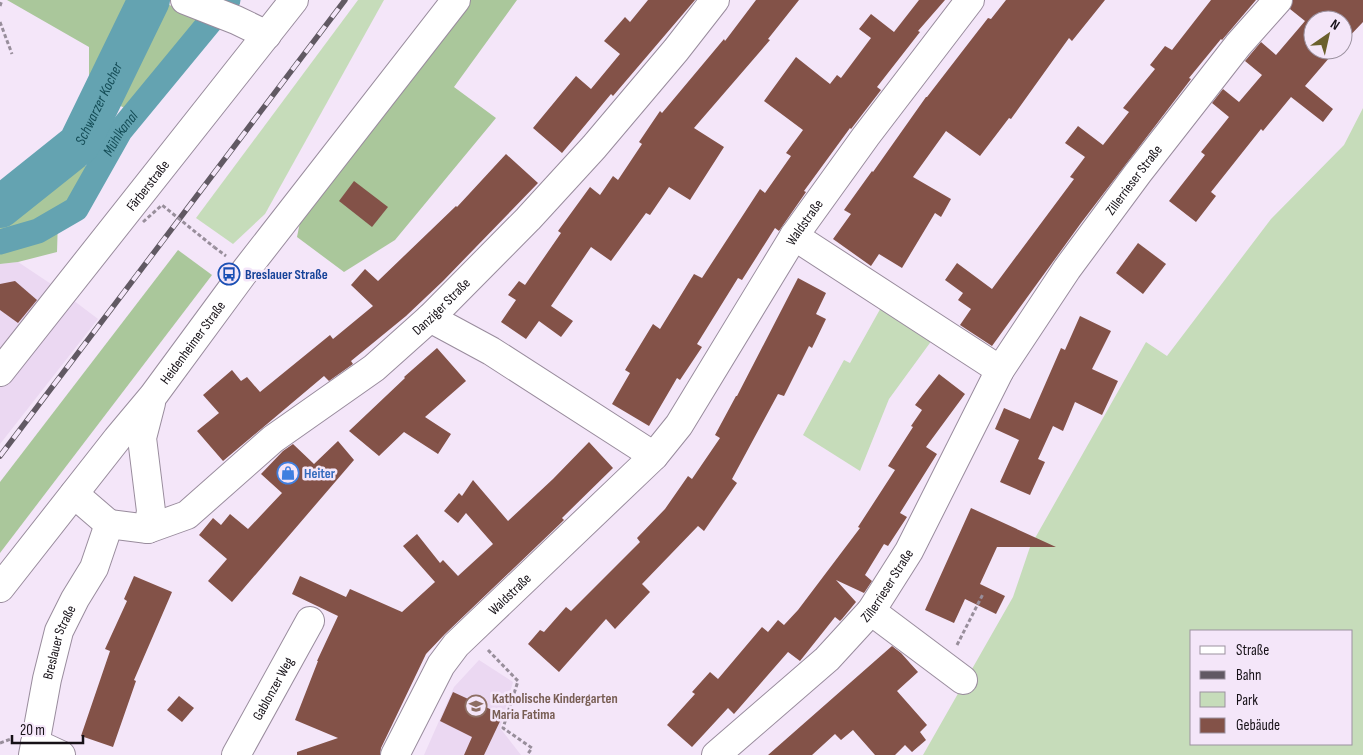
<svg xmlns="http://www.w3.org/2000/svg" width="1363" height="755" font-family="'Sofia Sans Condensed',sans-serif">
	<rect width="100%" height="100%" fill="#f4e6f9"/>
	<g fill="#ebd8f2">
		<path d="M18,262l39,26 41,31 -98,125v-180z"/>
		<path d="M479,660l34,22 -13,46 21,27h-97l30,-68z"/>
	</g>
	<g fill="#c6dcba" fill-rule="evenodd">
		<path d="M358,0h26l-119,214 -32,30 -37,-26z"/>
		<path d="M1363,108v647h-440l90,-158 17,-50 116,-205 21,14 104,-137 73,-74zM1192,631h160v113h-160z"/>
		<path d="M883,304l52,32 -46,63 -29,72 -57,-36 41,-75 6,3z"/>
	</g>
	<g fill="#aac79b">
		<path d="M7,0h150l42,17 -68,94 -42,-20v-44z"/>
		<path d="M470,0h47l-63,87 42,31 -101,122 -51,32 -47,-35 3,-15z"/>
		<path d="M62,149l32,23 -36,47 -1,33 -39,10 -18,2v-67l28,-19z"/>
		<path d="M178,250l34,25 -212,278v-71z"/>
	</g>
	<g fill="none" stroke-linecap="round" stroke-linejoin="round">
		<path stroke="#64a3b1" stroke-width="25" id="s1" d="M0,242l38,-11 38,-22 44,-78 108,-131"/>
		<path stroke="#64a3b1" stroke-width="42" id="s2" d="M0,207l79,-63 70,-144"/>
	</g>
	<g fill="#835248">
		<path d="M648,0h47l-82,96 -2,-2 -49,59 -29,-25 43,-52 15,13 29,-35 -16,-13 21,-24 5,5z"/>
		<path d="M756,0h43l-31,39 2,1 -76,88 30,19 -34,53 -21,-13 -19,28 -4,-2 -35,48 -20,-14 -40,59 22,15 -12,16 -22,-16 -13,18 -25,-17 15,-22 -8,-5 11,-14 6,4 36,-52 -3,-2 32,-44 10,8 13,-19 5,4 24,-36 -3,-2 21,-31 2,2 62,-74 1,2z"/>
		<path d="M919,0h26l-27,31 2,1 -43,55 4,3 -30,39 -1,-1 -46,63 2,1 -27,39 -4,-3 -33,52 -4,-2 -41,66 5,3 -22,33 -3,-2 -28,48 -37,-22 18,-31 -5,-3 28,-46 7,5 34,-55 8,4 58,-89 5,4 26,-37 -5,-3 17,-23 -39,-29 32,-44 34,27 7,-9 4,3 30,-40 -12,-9 12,-15 23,18z"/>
		<path d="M1006,0h99l-33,41 -3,-3 -58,81 -2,-1 -29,38 -34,-25 -33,46 38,22 -10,18 -6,-4 -33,55 -23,-14 -8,12 -38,-27 18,-25 -7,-4 28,-39 1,1 53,-75h1l61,-79 3,1z"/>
		<path d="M1211,0h45l-34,40 -1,-1 -32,39 2,1 -110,144 -89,123 -32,-21 11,-16 -13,-9 5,-7 -18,-13 12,-17 35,26 82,-110 -4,-2 15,-20 -20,-14 13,-17 25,19 26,-33 -6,-4 32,-39 -5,-4 15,-19 7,4z"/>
		<path d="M1293,0h70v22l-20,21v-23h-30v30h23l-31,36 28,23 -10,13 -32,-25 -28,34 -2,-2 -50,63 5,4 -20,26 -27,-21 36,-46 -4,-3 28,-35 -17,-14 11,-14 16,13 23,-27 -17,-14 5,-6 11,-13 15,13 29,-34 -15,-12z"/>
		<path d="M506,154l32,29 -95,98 -37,35 -55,45 2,3 -24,17 -5,-5 -101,85 -26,-30 22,-18 -16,-18 29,-25 9,11 6,-4 13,15 70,-57 3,4 40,-33 -22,-21 14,-16 13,12 78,-75 1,1z"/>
		<path d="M354,181l34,26 -16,20 -33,-26z"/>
		<path d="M1138,243l28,21 -23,30 -27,-21z"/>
		<path d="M798,278l28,15 -10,21 10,5 -14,29 -3,-2 -25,50 -6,-2 -46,85 5,4 -33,48 -6,-5 -56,58 8,8 -35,37 -9,-10 -47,53 -31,-28 12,-14 4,2 22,-25 5,4 69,-69 -3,-4 28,-29 23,-33 4,3 28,-41 -5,-3 21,-39h1z"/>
		<path d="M15,281l22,19 -19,23 -18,-13v-26z"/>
		<path d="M1080,316l31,15 -19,38 26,12 -16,34 -27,-13 -12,29 -10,-5 -15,33 7,3 -15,33 -30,-13 19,-42 -24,-11 9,-21 26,11 31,-71 4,2z"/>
		<path d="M437,348l29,33 -41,36 26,17 -13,20 -34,-22 -25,24 -30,-25 56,-53 -1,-1z"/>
		<path d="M939,374l26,20 -39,53 11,7 -37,59 7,4 -19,29 -4,-2 -19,31 7,6 -8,12 -28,-13 20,22 -14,17 -2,2 -5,-4 -35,44 -12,-9 -54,62 -6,-6 -36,39 -25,-22 28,-31 -3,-2 18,-20 8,7 44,-52 6,5 10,-12 6,5 14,-15 62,-82 -2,-1 37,-57 -7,-4 25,-39 -2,-1 11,-16 -7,-5z"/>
		<path d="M338,441l16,19 -122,142 -24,-21 19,-22 -28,-24 14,-17 8,7 9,-11 18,15 34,-36 -21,-19 22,-23 10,-7 21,20z"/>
		<path d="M589,442l24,26 -51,50 2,2 -119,114 -19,20 -45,94 -1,7h-83v-3l41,-14 -43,-18 23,-59h-1l21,-45 -46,-22 8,-18 46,21 4,-8 52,23 33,-30 -32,-36 14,-12 23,29 3,-3 15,16 35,-32 -27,-31 -8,10 -14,-12 15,-18 3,3 11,-16 35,41 45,-42z"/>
		<path d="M971,508l85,39h-59l-17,37 25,12 -9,18 -31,-15 -11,24 -29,-13z"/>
		<path d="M134,576l38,16 -38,88 2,1 -23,66 -32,-11 29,-85 -5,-2 22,-48 -3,-2z"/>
		<path d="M892,646l9,7 17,19 -21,19 30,34 -7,7 6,8 -14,12 -7,-7 -10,10h-20l-22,-25 -12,10 -6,-6 -23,21h-44z"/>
		<path d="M453,692l50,23 -19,40h-20l8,-18 -32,-16z"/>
		<path d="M179,696l15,12 -12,14 -15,-12z"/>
	</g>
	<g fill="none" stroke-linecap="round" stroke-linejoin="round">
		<g stroke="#998c9d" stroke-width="30">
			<g id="minor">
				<path d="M185,0l51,20 31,15"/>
				<path d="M794,236l206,134"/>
				<path d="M430,318l61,33 163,105"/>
				<path id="s3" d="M0,372l294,-372"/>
				<path d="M74,494l35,30"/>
				<path id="s4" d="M109,524l39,5 39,-14 86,-76 101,-71 56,-50 98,-99 66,-72 82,-97 39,-50"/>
				<path d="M148,529l3,-18 -9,-73 9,-35"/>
				<path id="s5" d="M0,588l117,-149 36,-43 92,-125 211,-271"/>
				<path d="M871,611l92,69"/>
				<path d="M35,743l26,12"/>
				<path id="s6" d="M33,755l14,-76 12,-48 16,-32 19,-31 15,-44"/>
				<path id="s7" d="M236,755l74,-134"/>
				<path id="s8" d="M395,755l46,-90 15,-20 198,-189 25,-31 115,-189 72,-100 104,-136"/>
				<path id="s9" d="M716,755l111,-96 44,-48 38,-60 91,-181 67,-101 71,-96 100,-128 40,-45"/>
			</g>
		</g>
		<g stroke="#988e9b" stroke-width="3" stroke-dasharray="4 2.5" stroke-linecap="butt">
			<path d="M0,6l2,-6"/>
			<path d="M0,22l12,32"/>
			<path d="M214,247l12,9"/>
			<path d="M957,645l26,-51"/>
			<path d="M488,650l30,31 -15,47 29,20 -5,7"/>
			<path d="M0,743l11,-4"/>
		</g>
		<use href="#minor" stroke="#fff" stroke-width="28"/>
		<g stroke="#615963" stroke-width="5.5">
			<path id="rail" d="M0,456l345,-456"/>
		</g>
		<use href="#rail" stroke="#f4e6f9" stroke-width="4" stroke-dasharray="11" stroke-linecap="butt"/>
		<path stroke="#988e9b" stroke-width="3" stroke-dasharray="4 2.5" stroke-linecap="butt" d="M143,222l19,-17 52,42"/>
	</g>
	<defs>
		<g id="bus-ring" transform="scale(1.125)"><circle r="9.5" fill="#f4e6f9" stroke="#1a4fb4" stroke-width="1.5"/><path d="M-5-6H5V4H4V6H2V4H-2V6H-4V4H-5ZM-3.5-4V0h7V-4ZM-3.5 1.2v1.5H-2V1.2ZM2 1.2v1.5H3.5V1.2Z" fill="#1a4fb4"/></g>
		<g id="shop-ring" transform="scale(1.125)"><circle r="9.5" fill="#f4e6f9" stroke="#3f7fe0" stroke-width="1.5"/><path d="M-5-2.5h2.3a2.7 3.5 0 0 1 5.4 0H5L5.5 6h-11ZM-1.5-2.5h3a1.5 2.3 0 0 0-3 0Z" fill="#3f7fe0"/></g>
		<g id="school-ring" transform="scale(1.125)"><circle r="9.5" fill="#f4e6f9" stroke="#8d6e63" stroke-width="1.5"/><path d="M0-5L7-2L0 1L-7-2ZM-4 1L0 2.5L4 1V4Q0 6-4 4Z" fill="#8d6e63"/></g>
	</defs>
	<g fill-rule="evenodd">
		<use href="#bus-ring" x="229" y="274"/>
		<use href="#shop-ring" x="288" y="473"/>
		<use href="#school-ring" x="476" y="706"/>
	</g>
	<g text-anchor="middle" stroke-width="5" stroke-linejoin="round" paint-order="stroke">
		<g font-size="14" fill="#161117" stroke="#f4e6f9">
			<text dy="5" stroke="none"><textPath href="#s9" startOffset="718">Zillerrieser Straße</textPath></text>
			<text dy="5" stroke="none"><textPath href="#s3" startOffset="238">Färberstraße</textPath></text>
			<text dy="5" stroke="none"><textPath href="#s8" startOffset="678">Waldstraße</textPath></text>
			<text dy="5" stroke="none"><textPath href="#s4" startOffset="410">Danziger Straße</textPath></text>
			<text dy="5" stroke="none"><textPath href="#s5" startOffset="312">Heidenheimer Straße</textPath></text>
			<text dy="5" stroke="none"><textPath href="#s9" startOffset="242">Zillerrieser Straße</textPath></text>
			<text dy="5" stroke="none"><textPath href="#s8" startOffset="200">Waldstraße</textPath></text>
			<text dy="5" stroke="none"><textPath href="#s6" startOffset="116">Breslauer Straße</textPath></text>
			<text dy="5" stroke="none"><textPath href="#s7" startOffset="76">Gablonzer Weg</textPath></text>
		</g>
		<g font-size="14" font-weight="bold" fill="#164399" stroke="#f4e6f9" text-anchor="start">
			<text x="245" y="279">Breslauer Straße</text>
		</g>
		<g font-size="14" font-weight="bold" fill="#366cbe" stroke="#f4e6f9" text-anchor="start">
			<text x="304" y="478">Heiter</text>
		</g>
		<g font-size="14" font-weight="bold" fill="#785e54" stroke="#f4e6f9" text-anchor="start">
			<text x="492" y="703">Katholische Kindergarten<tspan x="492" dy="16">Maria Fatima</tspan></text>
		</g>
		<g font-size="15" font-style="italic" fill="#144c56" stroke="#f4e6f9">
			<text dy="5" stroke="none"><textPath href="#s2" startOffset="146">Schwarzer Kocher</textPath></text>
			<text dy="5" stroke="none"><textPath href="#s1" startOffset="171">Mühlkanal</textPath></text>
		</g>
	</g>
	<rect x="1190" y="630" width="162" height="115" fill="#f4e6f9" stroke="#9b919f"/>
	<rect x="1200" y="646" width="25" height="8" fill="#ffffff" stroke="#9b919f"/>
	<text x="1236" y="655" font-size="15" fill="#161117">Straße</text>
	<rect x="1200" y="671" width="25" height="8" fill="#615963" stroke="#9b919f"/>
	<text x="1236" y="680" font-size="15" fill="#161117">Bahn</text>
	<rect x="1200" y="692" width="25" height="15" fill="#c6dcba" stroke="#9b919f"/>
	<text x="1236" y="705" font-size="15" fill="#161117">Park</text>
	<rect x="1200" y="718" width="25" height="15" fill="#835248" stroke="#9b919f"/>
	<text x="1236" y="730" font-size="15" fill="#161117">Gebäude</text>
	<g transform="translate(1328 35) rotate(34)"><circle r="24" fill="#f4e6f9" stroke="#9b919f"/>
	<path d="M0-4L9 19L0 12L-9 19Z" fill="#6b602d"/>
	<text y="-8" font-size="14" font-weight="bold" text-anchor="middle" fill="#161117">N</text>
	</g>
	<path d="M12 735v8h71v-8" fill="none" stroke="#161117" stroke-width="2.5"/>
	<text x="20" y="735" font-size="15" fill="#161117" stroke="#f4e6f9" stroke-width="4" paint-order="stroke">20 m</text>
</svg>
